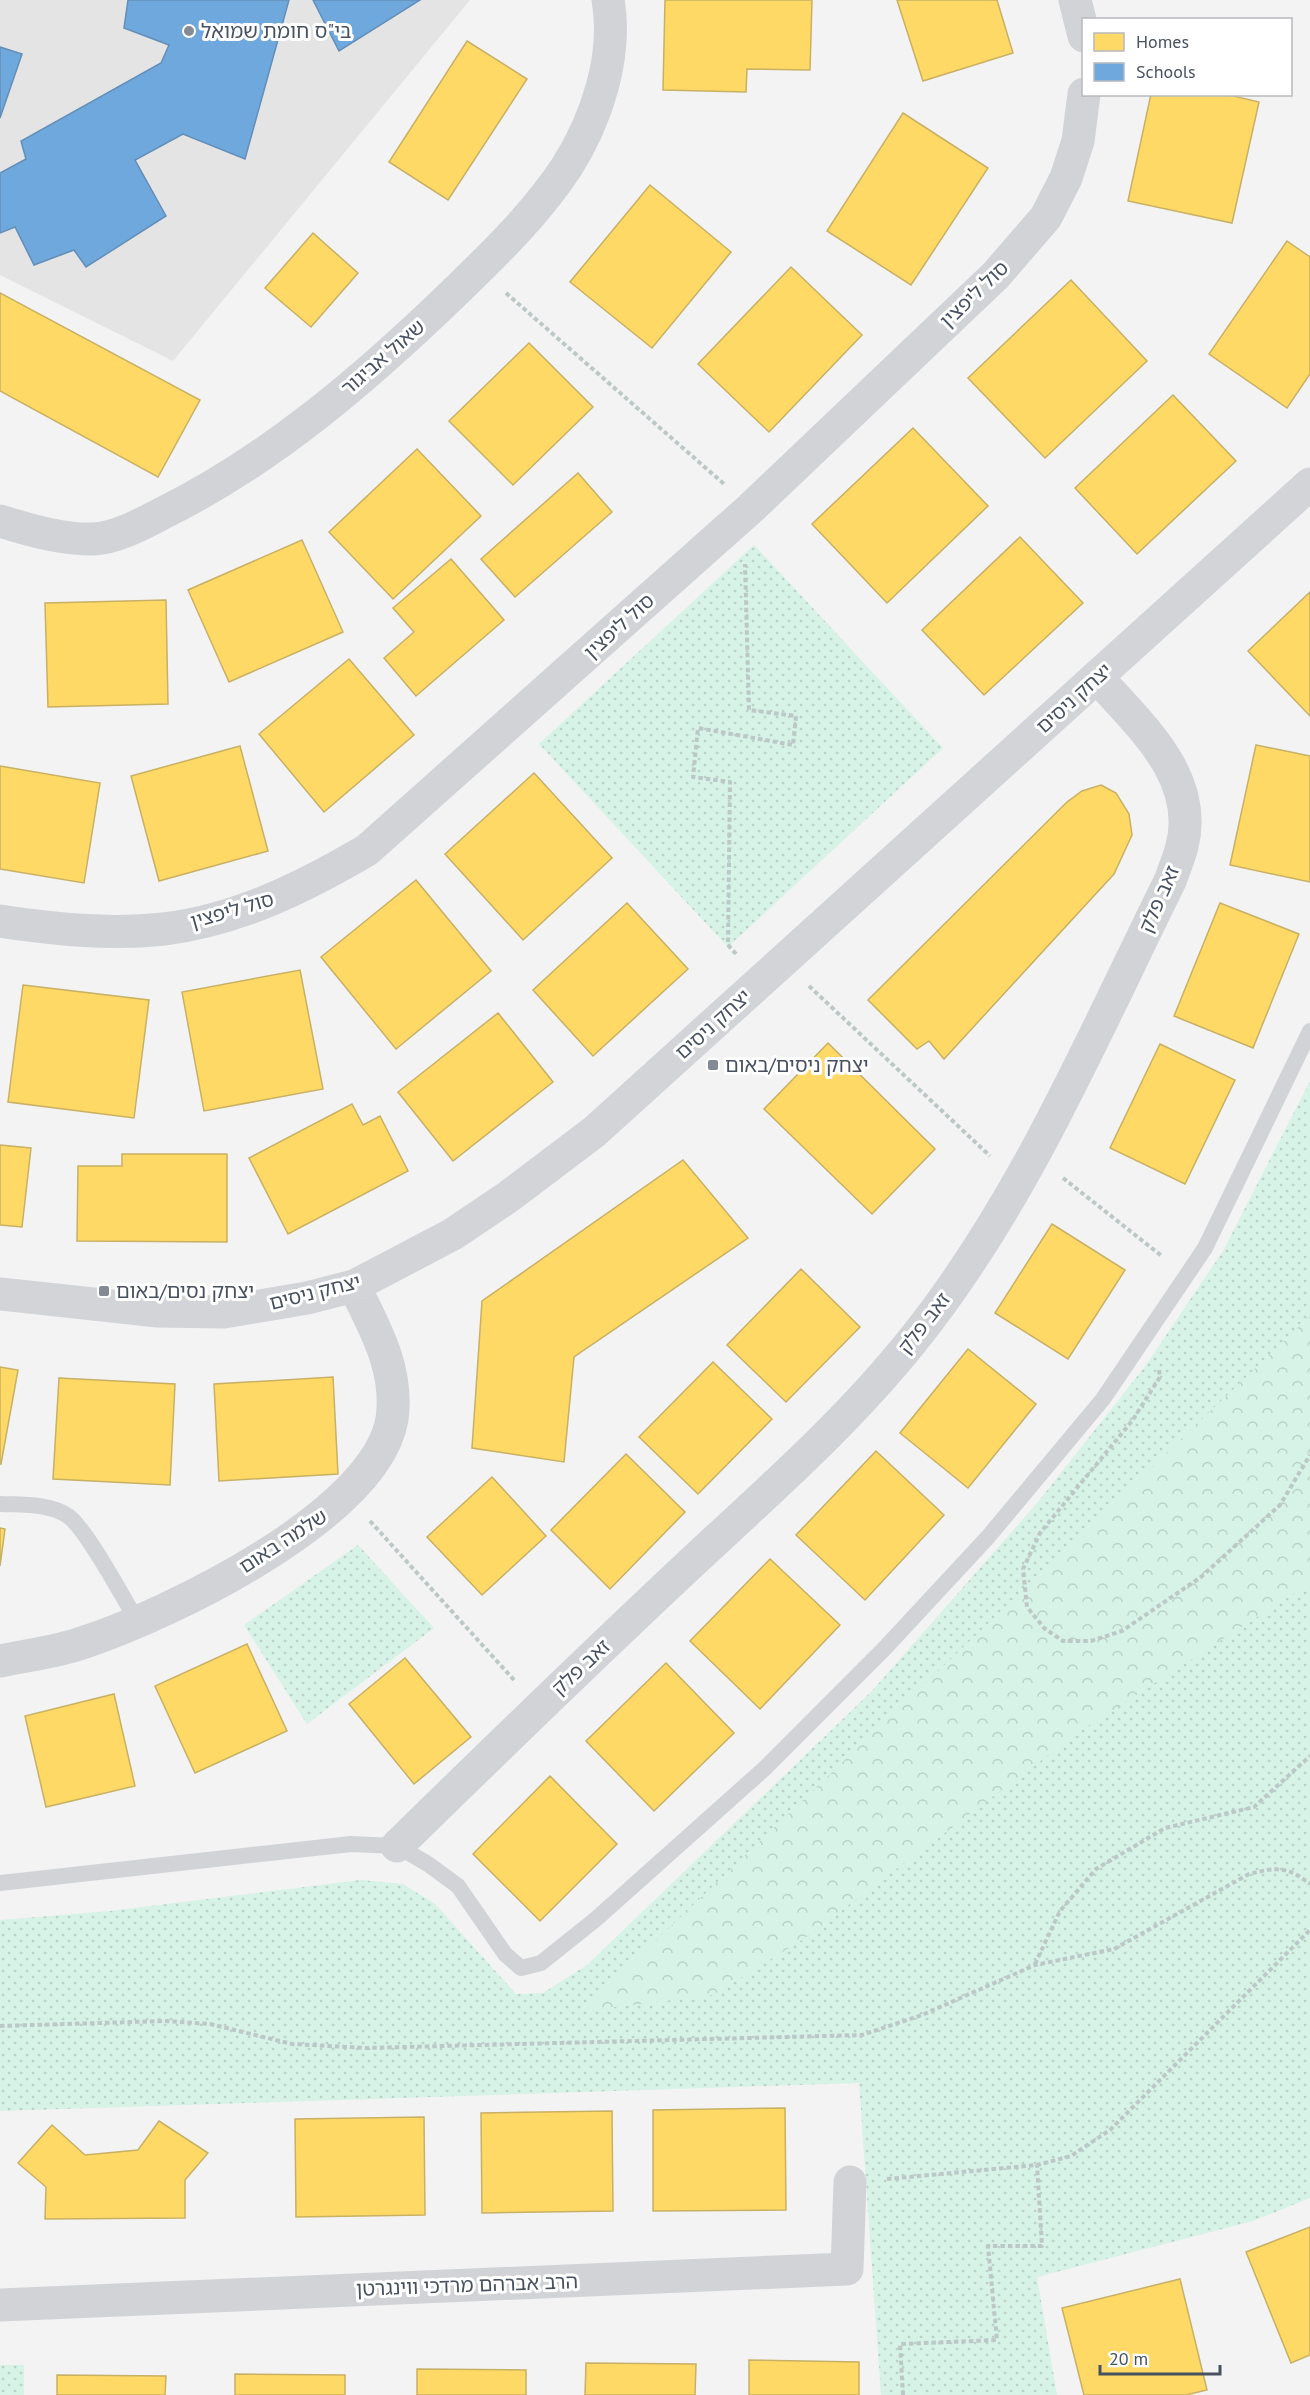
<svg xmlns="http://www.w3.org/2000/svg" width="1310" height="2395" font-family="'PT Sans','Noto Sans Hebrew',sans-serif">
	<defs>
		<pattern id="green-dots" width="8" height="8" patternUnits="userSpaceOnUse" patternTransform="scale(1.5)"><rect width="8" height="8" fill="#d7f2e6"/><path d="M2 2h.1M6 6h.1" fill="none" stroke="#bad1c8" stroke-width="1.8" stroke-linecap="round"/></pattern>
		<pattern id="forest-crowns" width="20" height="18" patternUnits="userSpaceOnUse" patternTransform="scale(1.5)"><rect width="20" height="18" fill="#d7f2e6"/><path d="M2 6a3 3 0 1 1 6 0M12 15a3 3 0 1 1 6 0" fill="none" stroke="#bad1c8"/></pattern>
	</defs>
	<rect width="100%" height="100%" fill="#f3f3f3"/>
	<path fill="#e4e4e5" d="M0,0h470l-297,361 -173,-86z"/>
	<g fill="url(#green-dots)">
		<path d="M754,545l189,203 -215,199 -189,-203z"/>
		<path d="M1310,1081v1117l-57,23 -216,56 20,118h-176l-22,-312 -859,28v-191l110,-9 251,-31 42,4 32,20 81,90 27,-1 44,-28 285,-274 166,-189 108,-137 77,-114z"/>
		<path d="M358,1545l76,83 -127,96 -63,-99z"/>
		<rect x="0" y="2365" width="24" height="30"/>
	</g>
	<path fill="url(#forest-crowns)" d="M1310,1316v267l-231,149 -277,208 -89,55 -131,16z"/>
	<g fill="#ffd966" stroke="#c8b064" stroke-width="1.5">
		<path d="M665,0h147l-2,70 -63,-1 -1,23 -83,-2z"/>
		<path d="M897,0h100l16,53 -90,28z"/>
		<path d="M467,41l60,38 -79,121 -59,-38z"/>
		<path d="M1151,94h74l34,8 -27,121 -104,-22z"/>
		<path d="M903,113l85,55 -77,117 -84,-54z"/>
		<path d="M650,185l81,67 -79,96 -82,-66z"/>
		<path d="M313,233l45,40 -47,54 -46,-39z"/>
		<path d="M1287,241l23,16v117l-23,34 -78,-54z"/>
		<path d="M791,267l71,68 -93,97 -71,-68z"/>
		<path d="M1071,280l76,81 -102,97 -77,-80z"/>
		<path d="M0,293l200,107 -42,77 -158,-86z"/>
		<path d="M529,343l64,64 -80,78 -64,-64z"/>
		<path d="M1173,395l63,66 -99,93 -62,-66z"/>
		<path d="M913,428l75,78 -101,97 -75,-79z"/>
		<path d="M417,449l64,67 -88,83 -64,-67z"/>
		<path d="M578,473l34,39 -97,85 -34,-38z"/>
		<path d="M1020,537l63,66 -99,92 -62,-65z"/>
		<path d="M302,540l41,92 -114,50 -41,-92z"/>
		<path d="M451,559l53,61 -88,76 -32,-38 30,-26 -21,-24z"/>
		<path d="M1310,592v124l-62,-65z"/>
		<path d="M166,600l2,104 -120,3 -3,-104z"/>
		<path d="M349,659l65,76 -90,77 -65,-78z"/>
		<path d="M1256,745l54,11v126l-80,-17z"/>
		<path d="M240,746l28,105 -109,30 -28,-105z"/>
		<path d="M0,766l100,17 -16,100 -84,-14z"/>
		<path d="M534,773l78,85 -89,82 -78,-86z"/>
		<path d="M1101,785l15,8 13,21 3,21 -18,39 -170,185 -15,-18 -12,8 -49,-49 199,-198 15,-11z"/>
		<path d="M416,880l75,91 -95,78 -75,-92z"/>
		<path d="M627,903l61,66 -95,87 -60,-66z"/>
		<path d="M1220,903l79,31 -46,114 -79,-32z"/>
		<path d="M300,970l23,119 -119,22 -22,-119z"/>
		<path d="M23,985l126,15 -15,118 -126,-16z"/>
		<path d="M498,1013l55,69 -100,79 -55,-69z"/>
		<path d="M828,1043l107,106 -63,65 -108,-105z"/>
		<path d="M1160,1044l75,36 -50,104 -75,-36z"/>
		<path d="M352,1104l11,21 17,-9 28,55 -120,63 -39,-76z"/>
		<path d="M0,1145l31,3 -9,79 -22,-2z"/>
		<path d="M122,1154h105v88l-150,-1 1,-75h44z"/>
		<path d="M683,1160l65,78 -174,119 -10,105 -92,-14 10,-147z"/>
		<path d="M1052,1224l73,46 -57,89 -73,-46z"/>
		<path d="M801,1269l59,58 -74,75 -59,-57z"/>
		<path d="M968,1349l68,55 -68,84 -68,-55z"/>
		<path d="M713,1362l59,57 -74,75 -59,-57z"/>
		<path d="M0,1367l18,3 -17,94h-1z"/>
		<path d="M333,1377l5,97 -119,7 -5,-97z"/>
		<path d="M59,1378l116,6 -5,101 -117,-6z"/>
		<path d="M876,1451l68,64 -79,85 -69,-65z"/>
		<path d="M626,1454l59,58 -75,77 -59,-59z"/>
		<path d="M492,1477l54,59 -64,59 -55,-58z"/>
		<path d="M0,1528l5,1 -5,37z"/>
		<path d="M770,1559l70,66 -80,84 -70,-68z"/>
		<path d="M247,1644l40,87 -92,42 -40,-87z"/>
		<path d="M405,1658l66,79 -57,47 -65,-80z"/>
		<path d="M666,1663l68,70 -80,78 -68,-70z"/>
		<path d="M114,1694l21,92 -89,21 -21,-91z"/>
		<path d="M550,1776l67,68 -77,77 -67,-67z"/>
		<path d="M785,2108l1,102 -133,1v-101z"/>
		<path d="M612,2111l1,100 -131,2 -1,-100z"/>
		<path d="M424,2117l1,98 -129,2 -1,-98z"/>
		<path d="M159,2121l49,32 -23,27v38l-140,1 1,-32 -28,-24 34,-38 33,30 53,-5z"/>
		<path d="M1310,2227v128l-19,8 -45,-111z"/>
		<path d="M1180,2279l27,111 -21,5h-102l-22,-87z"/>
		<path d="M749,2360l110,2v33h-110z"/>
		<path d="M586,2363l110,1 -1,31h-110z"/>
		<path d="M417,2369l109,1v25h-109z"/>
		<path d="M235,2374l110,1v20h-110z"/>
		<path d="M57,2375l109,1 -1,19h-108z"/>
	</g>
	<g fill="#6fa8dc" stroke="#638eb7" stroke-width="1.5">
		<path d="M128,0h161l-44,159 -62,-25 -48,26 31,56 -80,51 -12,-17 -40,15 -19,-38 -15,6v-60l26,-14 -5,-18 140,-78 8,-18 -45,-17z"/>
		<path d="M313,0h107l-81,51z"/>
		<path d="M0,47l22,7 -22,64z"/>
	</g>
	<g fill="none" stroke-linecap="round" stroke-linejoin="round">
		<g stroke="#bcc8c7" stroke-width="4" stroke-dasharray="4.5 3" stroke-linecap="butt">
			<path d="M506,293l218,191"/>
			<path d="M736,954l-8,-9 2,-163 -37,-5 5,-49 95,17 3,-29 -47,-6 -4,-146"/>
			<path d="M809,986l181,170"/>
			<path d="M1063,1178l100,79"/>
			<path d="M1159,1370l1,7 -28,44 -92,112 -17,36 4,38 17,21 19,13h28l31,-10 79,-54 79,-72 30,-50"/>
			<path d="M370,1521l144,159"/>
			<path d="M1035,1964l25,-53 36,-42 69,-41 89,-21 56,-51"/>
			<path d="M0,2026l166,-5 44,3 82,20 74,4 496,-13 60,-20 113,-50 79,-16 135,-75c28,-7 38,-8 61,10"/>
			<path d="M887,2179l150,-14 34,-9 39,-26 200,-200"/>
			<path d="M903,2395l-3,-51 97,-4 -9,-94h54l-5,-81"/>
		</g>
		<g stroke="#d1d3d6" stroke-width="16">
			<path d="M0,1504c21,1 50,-1 68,12 18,12 56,83 69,105"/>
			<path d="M0,1883l351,-39 46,2 31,18 30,22 47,68 16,14 20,-5 55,-44 168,-150 120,-120 104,-112 115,-138 102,-151 105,-217"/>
		</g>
		<g stroke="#d1d3d6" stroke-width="33">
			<path d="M1075,0l9,36"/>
			<path d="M0,521c29,9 63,19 94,18 22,-1 48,-15 67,-25 110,-54 206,-137 293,-221 40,-39 80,-77 112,-125 30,-47 52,-111 42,-168"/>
			<path d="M0,921c54,8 109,14 164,8 74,-9 140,-42 203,-79l384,-342 245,-233 50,-58 20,-39 12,-37 6,-47"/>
			<path d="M0,1661c28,-6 58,-9 85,-19 84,-28 291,-127 307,-223 7,-49 -17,-91 -38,-133"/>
			<path d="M397,1846c96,-94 192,-187 290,-279 78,-73 159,-143 226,-227 110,-137 179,-302 257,-459 4,-11 9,-23 12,-35 18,-70 -44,-122 -85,-169"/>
			<path d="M0,2305l847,-36 3,-87"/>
		</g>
		<path stroke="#d2d4d7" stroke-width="33" d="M0,1294l158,17 66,1 83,-14 47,-12 99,-52 55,-37 86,-65 716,-648"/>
	</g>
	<g fill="#848a93" stroke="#fff" stroke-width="2">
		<circle cx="189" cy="31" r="6"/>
		<rect x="707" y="1059" width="12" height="12" rx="3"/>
		<rect x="98" y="1285" width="12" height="12" rx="3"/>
	</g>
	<g text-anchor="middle" stroke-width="6" stroke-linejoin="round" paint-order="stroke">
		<g font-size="20" fill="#485160" stroke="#fff" text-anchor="start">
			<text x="201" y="38">בי"ס חומת שמואל</text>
			<text x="725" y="1072">יצחק ניסים/באום</text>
			<text x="116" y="1298">יצחק נסים/באום</text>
		</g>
		<g font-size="20" fill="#485160" stroke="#fff">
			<text transform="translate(974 294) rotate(-44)" y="7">סול ליפצין</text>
			<text transform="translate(383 357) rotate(-41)" y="7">שאול אביגור</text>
			<text transform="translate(619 626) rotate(-42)" y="7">סול ליפצין</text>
			<text transform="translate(1074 698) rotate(-42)" y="7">יצחק ניסים</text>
			<text transform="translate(1159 899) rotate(-66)" y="7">זאב פלק</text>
			<text transform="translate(232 910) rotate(-16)" y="7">סול ליפצין</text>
			<text transform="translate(713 1024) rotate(-42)" y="7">יצחק ניסים</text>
			<text transform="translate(315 1292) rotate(-14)" y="7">יצחק ניסים</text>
			<text transform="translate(924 1323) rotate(-52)" y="7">זאב פלק</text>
			<text transform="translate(283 1541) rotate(-33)" y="7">שלמה באום</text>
			<text transform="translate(581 1667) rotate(-43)" y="7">זאב פלק</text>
			<text transform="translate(467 2285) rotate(-2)" y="7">הרב אברהם מרדכי ווינגרטן</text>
		</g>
	</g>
	<rect x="1082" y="18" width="210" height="78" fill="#ffffff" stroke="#b6b9bf" stroke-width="1.5"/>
	<rect x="1094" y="33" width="30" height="18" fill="#ffd966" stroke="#b6b9bf" stroke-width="1.5"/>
	<text x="1136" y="48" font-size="18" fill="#485160">Homes</text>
	<rect x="1094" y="63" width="30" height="18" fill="#6fa8dc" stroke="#b6b9bf" stroke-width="1.5"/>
	<text x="1136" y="78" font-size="18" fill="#485160">Schools</text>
	<path d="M1100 2365v9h120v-9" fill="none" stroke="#485160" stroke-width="3"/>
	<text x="1109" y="2365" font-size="18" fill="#485160" stroke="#ffffff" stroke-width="4.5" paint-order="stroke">20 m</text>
</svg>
